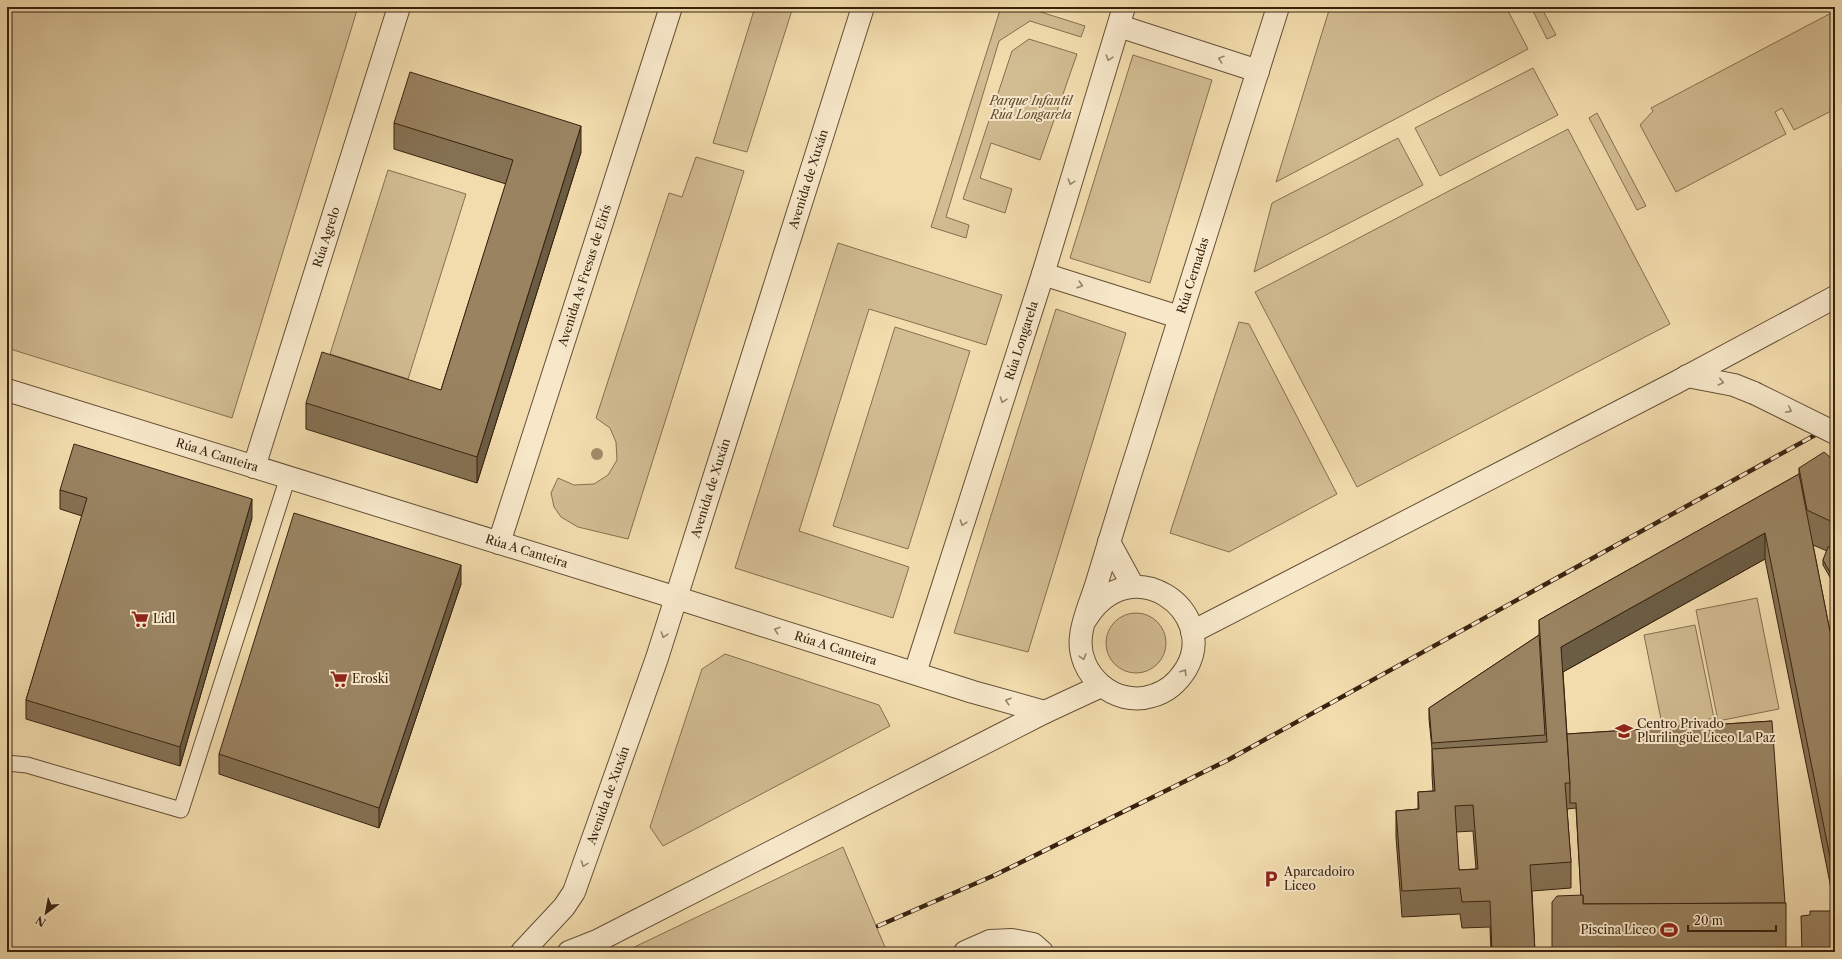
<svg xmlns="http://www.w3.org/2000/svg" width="1842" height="959" font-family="'Libre Caslon Text',serif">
	<rect width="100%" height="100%" fill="#f2dcad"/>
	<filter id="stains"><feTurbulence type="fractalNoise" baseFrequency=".005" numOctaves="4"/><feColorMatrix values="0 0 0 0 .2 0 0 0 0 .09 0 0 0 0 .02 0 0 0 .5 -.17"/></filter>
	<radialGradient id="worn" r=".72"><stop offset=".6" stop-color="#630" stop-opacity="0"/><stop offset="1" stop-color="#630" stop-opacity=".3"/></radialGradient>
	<g fill="#d2bc92" stroke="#856f50">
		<path d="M7,7h351l-126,411 -225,-70z"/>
		<path d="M755,7h38l-46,145 -34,-9z"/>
		<path d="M1001,7h24l60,19 -4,11 -51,-16 -31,20 -53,176 23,8 -3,13 -35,-11z"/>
		<path d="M1330,7h176l22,42 -252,133z"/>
		<path d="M1531,7h10l15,28 -9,4z"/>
		<path d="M1835,11v98l-41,21 -12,-22 -7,4 11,22 -110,58 -36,-67 13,-14 -2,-3z"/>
		<path d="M1029,39l48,15 -37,106 -49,-17 -11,35 32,11 -7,24 -42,-14 49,-148z"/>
		<path d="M1133,55l79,25 -62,203 -80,-25z"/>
		<path d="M1533,68l25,47 -118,61 -25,-48z"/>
		<path d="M1597,113l49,93 -9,4 -48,-92z"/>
		<path d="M1568,129l102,195 -313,163 -102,-195z"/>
		<path d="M1398,138l25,47 -169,87 18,-69z"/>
		<path d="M696,157l48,14 -116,368 -50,-12 -17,-10 -7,-10 -3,-14 7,-15 16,7 20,-1 14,-9 9,-15 -1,-18 -6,-14 -14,-10 73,-225 13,4z"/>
		<path d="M388,170l78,24 -58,185 -78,-25z"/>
		<path d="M838,243l164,52 -16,50 -117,-36 -70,222 110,36 -16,51 -158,-50z"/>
		<path d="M1056,309l70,24 -98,319 -74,-19z"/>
		<path d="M1239,322l10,2 88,170 -108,58 -59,-19z"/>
		<path d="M895,327l75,24 -62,198 -75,-23z"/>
		<path d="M1757,598l22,111 -61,12 -22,-111z"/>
		<circle cx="1136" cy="643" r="30"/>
		<path d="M1695,625l19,93 -51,11 -19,-94z"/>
		<path d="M725,654l154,51 11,21 -227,120 -13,-19 52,-158z"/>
		<path d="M843,847l44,105h-263z"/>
	</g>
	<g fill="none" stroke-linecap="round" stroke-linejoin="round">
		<g stroke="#665036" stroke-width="17">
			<path id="lane" d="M7,763l20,2 154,45 107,-333"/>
		</g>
		<g stroke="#665036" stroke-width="24">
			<g id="street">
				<path d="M1119,26l139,45"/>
				<path d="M1043,274l136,43"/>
				<path d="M1687,376l47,9 20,8"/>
				<path id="s1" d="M7,390l670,208 296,94 72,20"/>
				<path id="s2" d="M254,467l145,-460"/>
				<path d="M1109,542l24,44"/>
				<path id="s3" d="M499,543l172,-536"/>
				<path id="s4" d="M1086,619c45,-73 134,-7 100,50 -8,13 -19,23 -34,27 -37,12 -76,-22 -71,-60 2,-19 12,-39 17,-57 13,-43 26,-86 40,-129 46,-148 94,-295 140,-443"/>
				<path d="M1192,632l483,-249 160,-86"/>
				<path id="s5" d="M915,673l128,-399 81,-267"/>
				<path id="s6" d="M522,952l42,-45 10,-15 83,-234 206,-651"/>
				<path d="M569,952l28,-11 448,-229 56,-26"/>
				<path d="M965,952l25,-11 22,-1 21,4 9,8"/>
			</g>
		</g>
		<use href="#lane" stroke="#f7e8ca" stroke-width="15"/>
		<use href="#street" stroke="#f7e8ca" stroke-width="22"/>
		<g stroke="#38220f" stroke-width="4.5">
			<path id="rail" d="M878,926l117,-51 233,-115 607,-336"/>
		</g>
		<use href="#rail" stroke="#f7e8ca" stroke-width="3" stroke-dasharray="9" stroke-linecap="butt"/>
		<g stroke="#665036" stroke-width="24" stroke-linecap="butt">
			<path id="street-bridge" d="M1754,393l81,40"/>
		</g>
		<use href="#street-bridge" stroke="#f7e8ca" stroke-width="22"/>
	</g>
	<circle fill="#a18b68" cx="597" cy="454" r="6"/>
	<g fill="#847153" stroke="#38220f" fill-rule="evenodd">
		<path d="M394,123l187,29 -104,331 -171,-54v-26l135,-13 65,-206 -112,-35z"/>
		<path d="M1831,458l4,1v127l-12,-21v-5l4,-9 -14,-6 22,112v251l-70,-349 -202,113 4,62 205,-13 -191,175 -5,-88 -9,1 4,53v26l-39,3 3,61h-44l-1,-25 -28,1 -2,-14 -58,3 -6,-80v-26l22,-2v-17l15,-1 -1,-16v-26l-3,-30v-11l110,-73v-15l260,-146v-6zM1473,831l3,38 -17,1 -3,-38z"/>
		<path d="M60,490l192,28 -72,248 -154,-47v-19l56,-184 -22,-7z"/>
		<path d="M461,584l-82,244 -160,-54v-20z"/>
	</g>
	<g fill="#6b5c44" stroke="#38220f">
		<path d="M581,126v26l-104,331v-26z"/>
		<path d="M252,499v19l-72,248v-19z"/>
		<path d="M1765,533v26l-204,114v-26z"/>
		<path d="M461,565v19l-82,244v-20z"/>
	</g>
	<g fill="#998361" stroke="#38220f" fill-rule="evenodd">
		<path d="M410,72l171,54 -104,331 -171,-54 16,-51 119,38 72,-230 -119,-37z"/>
		<path d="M74,444l178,55 -72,248 -154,-47 61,-202 -27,-8z"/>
		<path d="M1824,452l7,6 4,1v62l-7,-1 -21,-10 -8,-42z"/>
		<path d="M1799,474l36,183v225l-70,-349 -204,114 9,136h-5l6,79 -41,3 5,87h-43l-2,-51 -28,1 -2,-14 -58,3 -6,-80 23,-2 -1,-17 17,-1 -3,-42 115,-7 -8,-122zM1473,805l5,64 -19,1 -4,-64z"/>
		<path d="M294,513l167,52 -82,243 -160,-54z"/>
		<path d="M1828,547l7,1v33l-12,-21z"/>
		<path d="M1539,635l6,100 -113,8 -3,-35z"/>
		<path d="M1772,721l13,182 -202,1v-9l-2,1 -5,-93h-6v-20l-3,-49z"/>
		<path d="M1583,895v9l203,-1v49h-234v-50l5,-6z"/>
		<path d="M1810,911h25v41h-33l-1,-36 9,-1z"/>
	</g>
	<defs><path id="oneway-chevron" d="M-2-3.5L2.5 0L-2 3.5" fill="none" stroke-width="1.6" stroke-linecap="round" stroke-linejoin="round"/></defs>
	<g stroke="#98856c">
		<use href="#oneway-chevron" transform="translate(1109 58) rotate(107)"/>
		<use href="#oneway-chevron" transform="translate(1221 59) rotate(-162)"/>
		<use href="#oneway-chevron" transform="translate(1071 182) rotate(107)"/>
		<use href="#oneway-chevron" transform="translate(1080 285) rotate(17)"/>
		<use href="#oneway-chevron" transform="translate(1721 382) rotate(13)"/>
		<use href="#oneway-chevron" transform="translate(1003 400) rotate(108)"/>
		<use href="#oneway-chevron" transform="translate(1789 410) rotate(26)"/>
		<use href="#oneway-chevron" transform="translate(963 523) rotate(108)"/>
		<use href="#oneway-chevron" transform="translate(777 630) rotate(-162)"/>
		<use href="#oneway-chevron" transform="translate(664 635) rotate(108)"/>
		<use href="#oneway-chevron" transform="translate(1083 657) rotate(74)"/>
		<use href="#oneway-chevron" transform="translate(1184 672) rotate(-58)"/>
		<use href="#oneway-chevron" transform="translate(1008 701) rotate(-164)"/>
		<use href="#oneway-chevron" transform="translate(584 864) rotate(110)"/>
	</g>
	<defs>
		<g id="supermarket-bare" transform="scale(1.38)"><path d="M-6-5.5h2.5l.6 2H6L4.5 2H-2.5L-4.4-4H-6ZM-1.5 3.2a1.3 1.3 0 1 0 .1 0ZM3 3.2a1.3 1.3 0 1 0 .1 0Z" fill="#8f2418" stroke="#f7e8ca" stroke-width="2.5" paint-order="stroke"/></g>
		<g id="school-bare" transform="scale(1.38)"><path d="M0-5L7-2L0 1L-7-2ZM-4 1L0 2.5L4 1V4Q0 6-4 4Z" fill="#8f2418" stroke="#f7e8ca" stroke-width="2.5" paint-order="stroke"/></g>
		<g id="parking-bare" transform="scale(1.38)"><path d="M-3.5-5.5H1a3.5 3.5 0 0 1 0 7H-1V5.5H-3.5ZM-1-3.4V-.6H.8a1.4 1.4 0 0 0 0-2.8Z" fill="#8f2418" stroke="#f7e8ca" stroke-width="2.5" paint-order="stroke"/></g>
		<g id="stadium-bare" transform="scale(1.38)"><path d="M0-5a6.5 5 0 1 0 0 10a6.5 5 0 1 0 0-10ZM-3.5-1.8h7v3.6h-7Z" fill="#8f2418" stroke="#f7e8ca" stroke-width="2.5" paint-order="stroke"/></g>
	</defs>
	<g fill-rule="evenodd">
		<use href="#supermarket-bare" x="140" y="619"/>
		<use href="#supermarket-bare" x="339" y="679"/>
		<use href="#school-bare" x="1624" y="731"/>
		<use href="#parking-bare" x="1271" y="879"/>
		<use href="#stadium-bare" x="1669" y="930"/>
	</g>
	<g text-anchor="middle" stroke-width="4" stroke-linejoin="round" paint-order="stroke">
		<g font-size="12" font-style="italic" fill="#5e4830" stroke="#f7e8ca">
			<text x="1031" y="105">Parque Infantil<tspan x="1031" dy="14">Rúa Longarela</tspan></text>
		</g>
		<g font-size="12" fill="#38220f" stroke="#f7e8ca">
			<text dy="4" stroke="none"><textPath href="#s6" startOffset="830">Avenida de Xuxán</textPath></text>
			<text dy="4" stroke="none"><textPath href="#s2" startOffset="241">Rúa Agrelo</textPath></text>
			<text dy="4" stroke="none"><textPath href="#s4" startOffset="710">Rúa Cernadas</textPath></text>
			<text dy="4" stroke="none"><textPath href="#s3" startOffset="281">Avenida As Fresas de Eirís</textPath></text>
			<text dy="4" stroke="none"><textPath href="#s5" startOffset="349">Rúa Longarela</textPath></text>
			<text dy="4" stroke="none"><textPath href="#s1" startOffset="220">Rúa A Canteira</textPath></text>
			<text dy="4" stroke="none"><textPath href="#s6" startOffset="506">Avenida de Xuxán</textPath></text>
			<text dy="4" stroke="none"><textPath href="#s1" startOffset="544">Rúa A Canteira</textPath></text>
			<text dy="4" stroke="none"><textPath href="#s1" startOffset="868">Rúa A Canteira</textPath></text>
			<text dy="4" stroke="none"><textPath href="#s6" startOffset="182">Avenida de Xuxán</textPath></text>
		</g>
		<g font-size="12" fill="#38220f" stroke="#f7e8ca" text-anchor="start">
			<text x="153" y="623">Lidl</text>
			<text x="352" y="683">Eroski</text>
			<text x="1637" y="728">Centro Privado<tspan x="1637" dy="14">Plurilingüe Liceo La Paz</tspan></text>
			<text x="1284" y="876">Aparcadoiro<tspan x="1284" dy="14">Liceo</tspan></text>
			<text x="1656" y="934" text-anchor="end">Piscina Liceo</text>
		</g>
	</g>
	<rect width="1842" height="959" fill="none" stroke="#f2dcad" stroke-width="24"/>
	<rect x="8" y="8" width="1826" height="943" fill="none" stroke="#38220f" stroke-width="2"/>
	<rect x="12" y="12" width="1818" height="935" fill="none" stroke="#38220f"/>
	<g transform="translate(46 913) rotate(212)" stroke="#f7e8ca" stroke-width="3" paint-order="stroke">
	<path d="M0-3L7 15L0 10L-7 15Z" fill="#38220f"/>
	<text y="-6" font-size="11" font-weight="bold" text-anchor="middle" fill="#38220f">N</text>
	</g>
	<path d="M1688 925v6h88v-6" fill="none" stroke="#38220f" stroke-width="2"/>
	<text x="1694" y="925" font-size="12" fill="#38220f" stroke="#f7e8ca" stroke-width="3" paint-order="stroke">20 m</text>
	<rect width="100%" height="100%" filter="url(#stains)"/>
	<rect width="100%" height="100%" fill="url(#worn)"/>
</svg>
